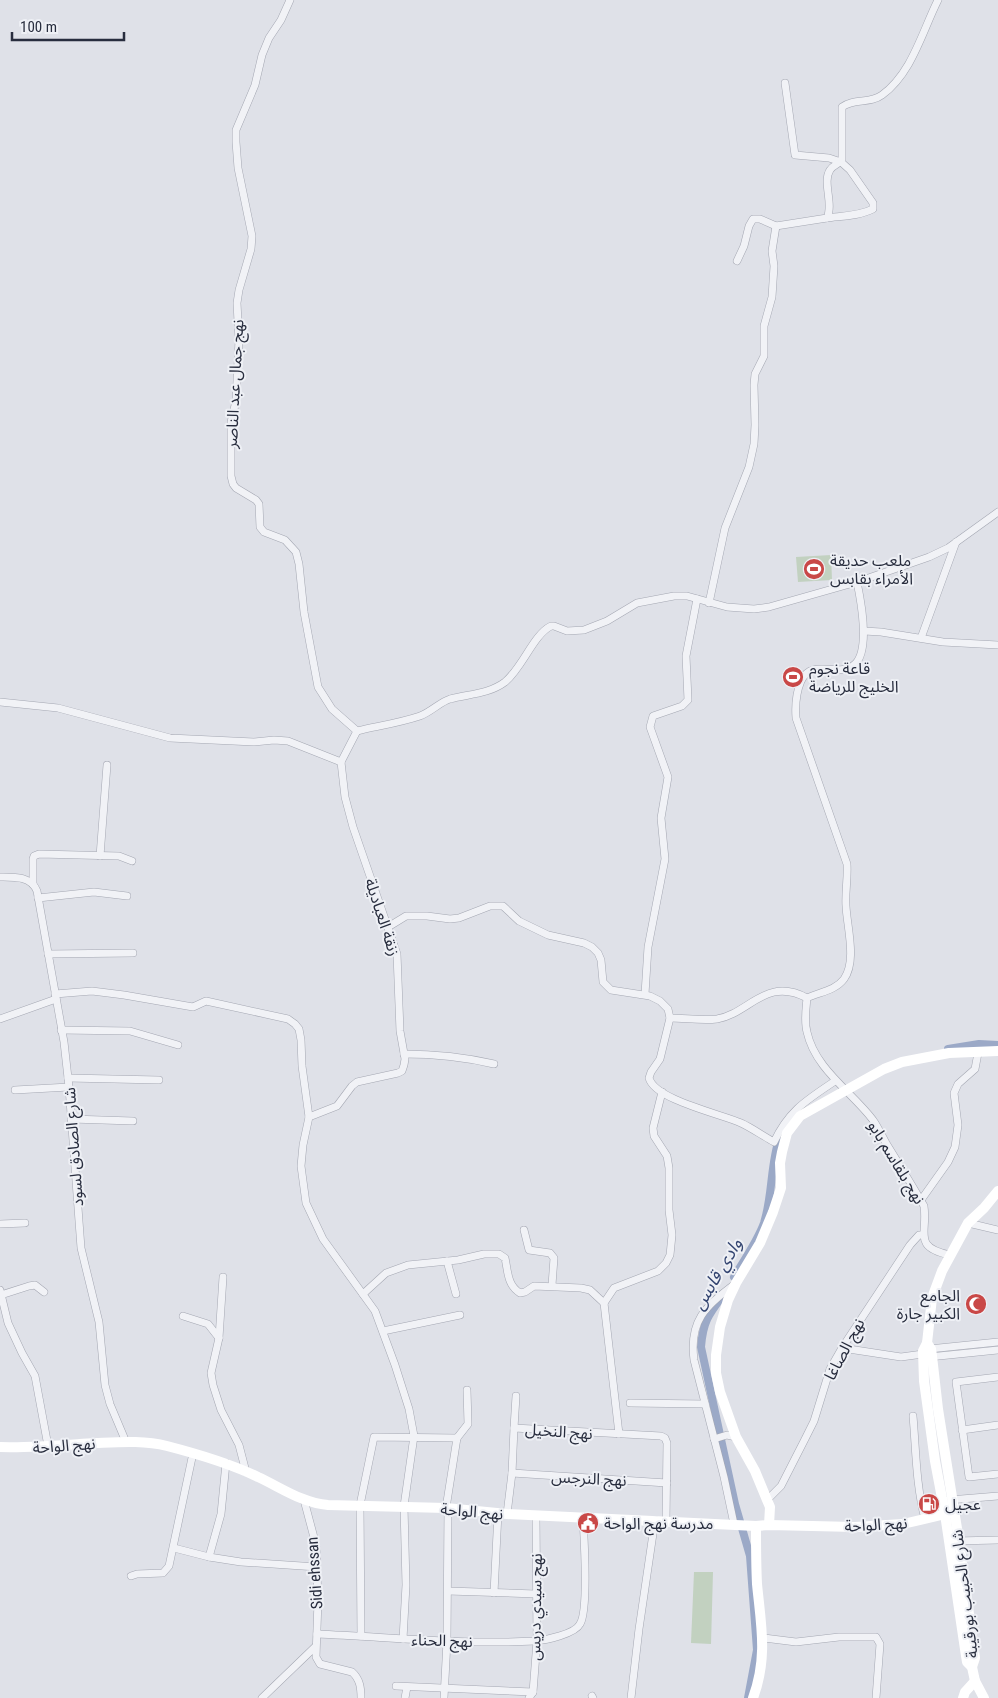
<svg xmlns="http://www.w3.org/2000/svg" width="998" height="1698" font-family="'Roboto Condensed','Noto Sans Arabic',sans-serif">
	<rect width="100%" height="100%" fill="#dfe1e8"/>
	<g fill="#c2d1c0">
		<path d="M831,555l1,25 -34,2 -2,-25z"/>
		<path d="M694,1572h19l-2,72 -20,-1z"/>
	</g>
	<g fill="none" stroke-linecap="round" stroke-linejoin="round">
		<g stroke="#9ba9c7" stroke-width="8">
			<path d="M948,1049l31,-5 19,1"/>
			<path d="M734,1277c9,-15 24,-37 30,-54 9,-28 6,-59 16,-87"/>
			<path d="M724,1294c-15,20 -21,27 -23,53l34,157 15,52 7,94 -9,48"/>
		</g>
		<g stroke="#a4a7b2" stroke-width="8">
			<g id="street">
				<path d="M290,0l-9,20 -12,18 -7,17 -7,30 -19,45v12l2,26 14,68 -1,13 -12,41 -2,13 2,37 -3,61 -5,21v54l2,8 3,4 20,12 3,4 1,23 4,5 21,8 11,12 3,12 5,48 14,75 14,22 25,22"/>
				<path d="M785,83l10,72 34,3 12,4 9,8 23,33v6c-14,7 -31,7 -46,9"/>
				<path d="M737,261l7,-15 5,-20 4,-7h7l16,7 51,-8c7,-14 -5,-36 3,-48 3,-5 9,-6 12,-10v-53c12,-9 28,-3 40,-12 30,-22 40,-63 56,-95"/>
				<path d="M857,582c4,19 13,68 -2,82 -16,15 -43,-7 -54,17 -5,12 -6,24 -5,37l51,146c1,14 -2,28 -1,42 1,21 11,55 -2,73 -9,12 -25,13 -37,19 -1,11 -3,23 0,34 8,37 45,60 66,88 5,7 9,16 13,23 13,21 26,42 38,63 4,27 -12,41 26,49"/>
				<path d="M709,603l16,-75 24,-61 5,-23 1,-19 -1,-40 1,-11 9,-18v-30l8,-29 2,-31 -2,-15 4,-25"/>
				<path d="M864,631l17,1 62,10 55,3"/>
				<path d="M921,638l35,-96"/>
				<path d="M0,702l58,6 112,30 84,4 20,-2 14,1 53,21 16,-31c21,-5 42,-8 63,-15 11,-4 20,-14 30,-17 19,-5 39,-5 55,-17 18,-15 28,-47 46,-56h3l13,5 17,-1 23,-9 30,-18 37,-7h13l40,11 27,2 15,-2 88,-25 72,-25 19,-9 50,-36"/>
				<path d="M100,856l7,-91"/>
				<path d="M0,877c14,0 31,-1 37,14l27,151 5,45 12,161 18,74 6,63 5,19 16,38"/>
				<path d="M33,884v-25l1,-3 5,-2 80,2 13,5"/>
				<path d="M38,898l56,-6 33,4"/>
				<path d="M388,927l18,-11h21l23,3 9,-1 31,-12h13l16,15 29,14 36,8 8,4 6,6 3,7 2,22 8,8 39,6 10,5 8,8 2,9 -10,41 -9,13 -2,6c6,22 72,36 92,45 11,5 22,13 33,19 15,-32 33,-42 61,-61"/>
				<path d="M48,954l85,-1"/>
				<path d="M55,994l37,-3 32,4 69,12 13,-6 82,18 7,5 4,5 2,11 1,26 7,51 -6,28 -2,21 5,37 17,36 52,72 20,54 14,44 5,27 -10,70 2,79 -3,54"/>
				<path d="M645,994l3,-47 17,-88 -4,-41 7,-41 -18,-50 3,-11 29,-10 6,-6 -2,-44 11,-57"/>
				<path d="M670,1018c15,0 32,3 47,1 33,-6 49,-43 90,-21"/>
				<path d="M0,1019l56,-20"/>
				<path d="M61,1030l69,1 48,14"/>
				<path d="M404,1054c31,0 60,3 90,10"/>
				<path d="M68,1078l91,2"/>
				<path d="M15,1090l54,-3"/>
				<path d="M309,1117l28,-11 15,-20 5,-4 41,-9 4,-2 2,-6 1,-6 -5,-28 -3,-77 -44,-127 -8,-30 -4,-35"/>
				<path d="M71,1119l62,2"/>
				<path d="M921,1200l27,-38 7,-15 3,-22 -4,-32 4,-9 17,-15 3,-16"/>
				<path d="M968,1223l30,7"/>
				<path d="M0,1224l25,-1"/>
				<path d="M524,1230l5,20 21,3 4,5 -2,27"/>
				<path d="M447,1261l9,33"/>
				<path d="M223,1277l-4,61 -8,35 2,12 8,25 18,35 7,27"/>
				<path d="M0,1290l8,33 14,30 13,23 13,70"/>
				<path d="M363,1294l23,-21 22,-8 50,-5 26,-6h15l6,4c3,13 2,27 15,35l5,-1 9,-6 47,2 9,2 14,13"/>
				<path d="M1,1295l28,-9 6,-1 9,7"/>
				<path d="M183,1316l25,8 11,14"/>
				<path d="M383,1331l77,-16"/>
				<path d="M842,1348l59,9 22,-3"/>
				<path d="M929,1349l69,-7"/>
				<path d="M929,1357l69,-7"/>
				<path d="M998,1377l-42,5 13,95 29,-3"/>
				<path d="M630,1403l75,1"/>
				<path d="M913,1416c3,34 3,70 12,103"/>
				<path d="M514,1428l2,-32"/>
				<path d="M962,1430l36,-5"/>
				<path d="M619,1434l-15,-131 10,-15 44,-17 8,-8 4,-8 2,-20 -3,-25v-42l-2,-12 -13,-20 -1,-8 9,-36"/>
				<path d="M457,1438l11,-14 -1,-34"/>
				<path d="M714,1439l13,-4 9,2"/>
				<path d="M512,1473l155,10"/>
				<path d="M304,1500l12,45 2,55 -2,57 4,7 32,8c8,7 9,16 9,26"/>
				<path d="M767,1500l14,-14 24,-47 9,-18 16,-52 12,-21 68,-103 9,-10h4"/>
				<path d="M949,1500l49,-4"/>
				<path d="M507,1514l5,-41 2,-45 147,8 4,2 2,5 -1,78"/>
				<path d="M734,1524l-10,-47 -30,-117c-5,-39 11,-54 41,-76"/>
				<path d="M956,1541l42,-1"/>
				<path d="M174,1548l35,9 32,5 76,5"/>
				<path d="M209,1557l12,-43 5,-51"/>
				<path d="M131,1576l6,-2 26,-1 6,-7 24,-113"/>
				<path d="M448,1591l88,3"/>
				<path d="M494,1593l4,-80"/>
				<path d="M317,1634c72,3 145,11 218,7 11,-1 40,-7 45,-17 9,-14 4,-87 3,-106"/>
				<path d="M361,1636l-1,-131 14,-68 83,1 -11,70"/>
				<path d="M764,1638l32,4 43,-5h37l4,7 -4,54"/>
				<path d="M396,1686l137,6"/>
				<path d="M592,1696l1,2"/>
				<path d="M262,1698l53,-51"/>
				<path d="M405,1698l2,-11"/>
				<path d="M444,1698l3,-57 1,-133"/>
				<path d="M529,1698l4,-6 4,-51 -1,-125"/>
				<path d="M631,1698l8,-69 16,-109"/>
			</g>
		</g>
		<use href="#street" stroke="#f1f2f6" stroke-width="7"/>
		<g stroke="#fff" stroke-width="10">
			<path d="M927,1343l4,6 1,7 6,53 21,132 16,117 -3,9"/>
			<path d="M0,1447c32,1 64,-2 95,-4 24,-1 49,-3 72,3 31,8 62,17 91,31 22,10 44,26 70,28l118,3 61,6 249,12 13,-1 86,2 48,-3 51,-12"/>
			<path d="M769,1525l1,-18 -3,-7 -12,-29 -19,-34 -16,-45 -4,-19v-18l4,-28 8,-27 8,-17 24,-40 13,-31 8,-24 -1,-25 2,-11 5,-19 13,-17 84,-47 18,-7 47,-9 49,-2"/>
			<path d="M753,1698c15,-41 8,-73 4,-114 -1,-20 -1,-39 -1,-58"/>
			<path d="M963,1698l2,-6 10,-11"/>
			<path d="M984,1698l-9,-17 -3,-14 -5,-5 -1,-6 -21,-142 -10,-53 -11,-80 -1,-30 4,-8 5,-45 10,-27 26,-48 16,-15 14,-17"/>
		</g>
	</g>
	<defs>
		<g id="stadium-disc" transform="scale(1.125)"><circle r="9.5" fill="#c94847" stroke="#eef0f5"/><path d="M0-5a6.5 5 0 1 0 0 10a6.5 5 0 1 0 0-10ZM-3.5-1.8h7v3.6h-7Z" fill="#fff"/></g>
		<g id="mosque-disc" transform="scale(1.125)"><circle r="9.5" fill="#c94847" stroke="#eef0f5"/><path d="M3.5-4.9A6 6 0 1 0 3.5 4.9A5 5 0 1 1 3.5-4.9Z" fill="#fff"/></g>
		<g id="fuel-disc" transform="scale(1.125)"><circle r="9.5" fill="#c94847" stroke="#eef0f5"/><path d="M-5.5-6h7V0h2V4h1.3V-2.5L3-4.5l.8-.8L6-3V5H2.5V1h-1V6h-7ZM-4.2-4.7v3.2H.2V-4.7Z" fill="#fff"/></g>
		<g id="civic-disc" transform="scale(1.125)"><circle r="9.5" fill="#c94847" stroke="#eef0f5"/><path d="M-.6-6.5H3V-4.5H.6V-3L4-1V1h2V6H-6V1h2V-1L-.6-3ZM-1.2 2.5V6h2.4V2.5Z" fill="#fff"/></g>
	</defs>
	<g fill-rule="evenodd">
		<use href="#stadium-disc" x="814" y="569"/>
		<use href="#stadium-disc" x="793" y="677"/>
		<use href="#mosque-disc" x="976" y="1304"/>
		<use href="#fuel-disc" x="929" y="1504"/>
		<use href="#civic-disc" x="588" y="1523"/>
	</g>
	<g text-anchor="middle" stroke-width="4" stroke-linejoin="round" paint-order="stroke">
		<g font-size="16" fill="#282d3e" stroke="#eef0f5">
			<text transform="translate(234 384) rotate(-87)" y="6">نهج جمال عبد الناصر</text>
			<text transform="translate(383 917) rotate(72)" y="6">زنقة العباديلة</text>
			<text transform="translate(73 1147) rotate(-94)" y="6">شارع الصادق لسود</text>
			<text transform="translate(897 1162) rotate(59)" y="6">نهج بلقاسم بابو</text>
			<text transform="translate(844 1349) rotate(-62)" y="6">نهج الصاغا</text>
			<text transform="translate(559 1431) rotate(4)" y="6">نهج النخيل</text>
			<text transform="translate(64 1445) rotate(-4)" y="6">نهج الواحة</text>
			<text transform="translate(589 1478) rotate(3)" y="6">نهج النرجس</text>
			<text transform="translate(472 1511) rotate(5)" y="6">نهج الواحة</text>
			<text transform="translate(876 1524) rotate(-3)" y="6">نهج الواحة</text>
			<text transform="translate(314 1573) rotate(-94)" y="6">Sidi ehssan</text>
			<text transform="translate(964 1594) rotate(-97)" y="6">شارع الحبيب بورقيبة</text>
			<text transform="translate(535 1607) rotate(-89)" y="6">نهج سيدي دريس</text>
			<text transform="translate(442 1640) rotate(2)" y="6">نهج الحناء</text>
		</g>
		<g font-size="16" fill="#282d3e" stroke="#eef0f5" text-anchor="start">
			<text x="830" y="566">ملعب حديقة<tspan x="830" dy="18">الأمراء بقابس</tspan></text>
			<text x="809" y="674">قاعة نجوم<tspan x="809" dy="18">الخليج للرياضة</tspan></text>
			<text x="960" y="1301" text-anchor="end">الجامع<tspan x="960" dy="18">الكبير جارة</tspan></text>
			<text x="945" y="1510">عجيل</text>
			<text x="604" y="1529">مدرسة نهج الواحة</text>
		</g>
		<g font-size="18" font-style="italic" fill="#344571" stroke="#eef0f5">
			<text transform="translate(717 1274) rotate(-59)" y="6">وادي قابس</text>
		</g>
	</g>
	<path d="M12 32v8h112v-8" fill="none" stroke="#282d3e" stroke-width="2.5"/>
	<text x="20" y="32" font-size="15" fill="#282d3e" stroke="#eef0f5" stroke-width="4" paint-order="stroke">100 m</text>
</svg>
